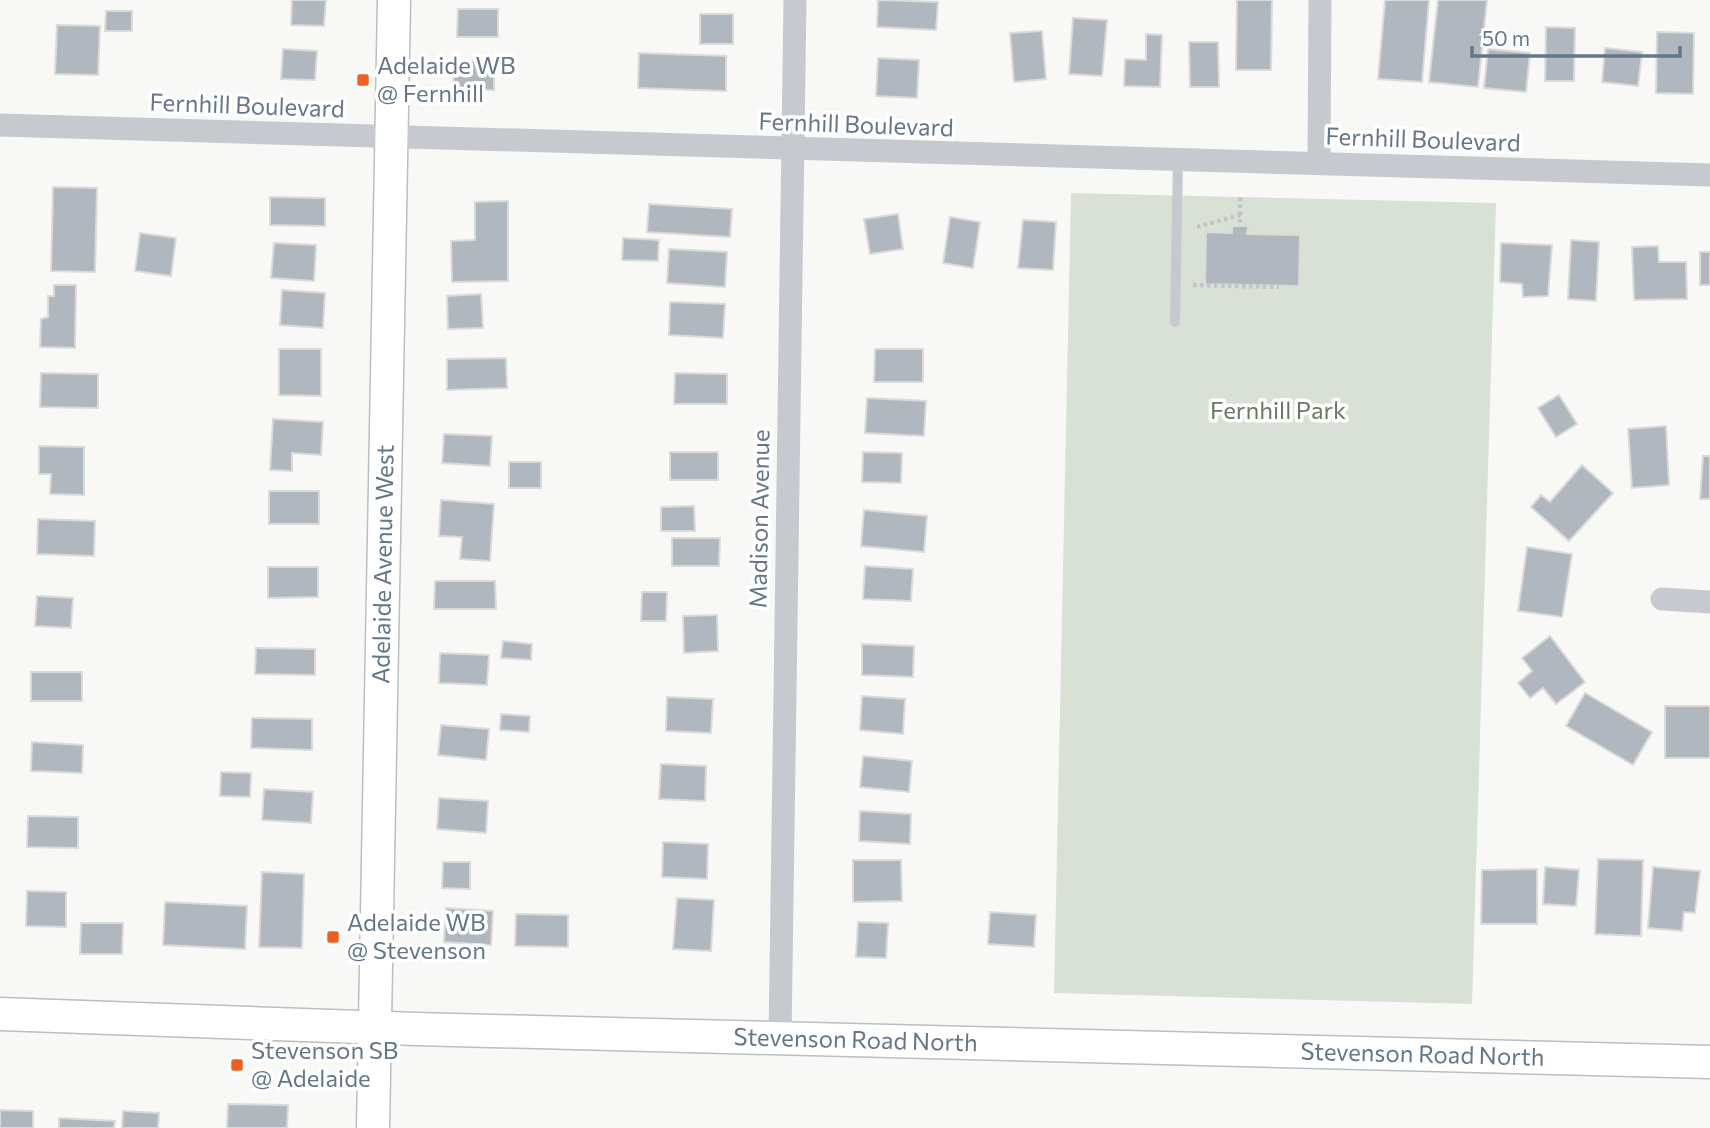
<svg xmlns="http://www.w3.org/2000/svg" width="1710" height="1128" font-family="Commissioner,sans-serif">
	<rect width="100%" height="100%" fill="#f8f9f6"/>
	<path fill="#d9e1d7" d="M1071,193l425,10 -24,801 -418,-11z"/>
	<g fill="#b0b7be" stroke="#dadad8" stroke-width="2">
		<path d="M292,0h34l-2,26 -33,-1z"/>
		<path d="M878,0l60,2 -2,28 -59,-3z"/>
		<path d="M1237,0h35l-1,70h-35z"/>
		<path d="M1385,0h44l-7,82 -44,-3z"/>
		<path d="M1438,0h49l-9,87 -49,-5z"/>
		<path d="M458,9h40v28h-41z"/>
		<path d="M106,11h26v20h-27z"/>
		<rect x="700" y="14" width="33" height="30"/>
		<path d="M1073,18l34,2 -5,56 -33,-2z"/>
		<path d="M57,25l43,1 -2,49 -43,-1z"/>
		<path d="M1546,27l29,1 -1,53h-29z"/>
		<path d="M1042,31l4,48 -32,3 -4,-49z"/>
		<path d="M1657,32l37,1 -1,61 -37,-1z"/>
		<path d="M1146,34l16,1 -2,52 -36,-1 1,-27 21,1z"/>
		<path d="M1189,42h29l1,45h-29z"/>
		<path d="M1605,48l37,4 -4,34 -36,-4z"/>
		<path d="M283,49l34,2 -2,29 -34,-1z"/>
		<path d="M1488,49l42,4 -4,39 -42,-4z"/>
		<path d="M639,53l87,3v35l-88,-3z"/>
		<path d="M878,58l41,2 -2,38 -41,-2z"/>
		<path d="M454,61l40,1v28h-41z"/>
		<path d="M53,187l44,1 -2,84 -44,-1z"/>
		<path d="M270,197l55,1v28l-55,-1z"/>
		<path d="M508,201v80l-56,1 -1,-41 24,-1v-38z"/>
		<path d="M649,204l83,5 -2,28 -83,-5z"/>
		<path d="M898,214l5,35 -33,5 -6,-35z"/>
		<path d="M950,217l30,5 -7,46 -30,-5z"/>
		<path d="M1023,220l33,2 -3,48 -35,-2z"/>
		<path d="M1232,226h16l-1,8 53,1 -1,51 -94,-2 1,-52 26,1z"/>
		<path d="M140,233l36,5 -5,38 -36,-5z"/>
		<path d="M623,238l36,2 -1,21 -36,-1z"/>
		<path d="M1571,240l28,2 -3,59 -28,-2z"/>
		<path d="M274,243l42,2 -2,36 -43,-3z"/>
		<path d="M1501,243l51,2 -4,51 -25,1 -1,-13 -22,-2z"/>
		<path d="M1658,246l1,16h27l1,37 -53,1 -2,-53z"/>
		<path d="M669,249l58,3 -2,35 -58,-4z"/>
		<rect x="1700" y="252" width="10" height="33"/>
		<path d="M54,285h22l-1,63 -35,-1 1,-28 7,-2v-21h6z"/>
		<path d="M282,290l43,3 -2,35 -43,-3z"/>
		<path d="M481,294l2,34 -35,1 -1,-33z"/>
		<path d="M670,302l55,2 -2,34 -54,-3z"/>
		<path d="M279,349h42v47l-42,-1z"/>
		<path d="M875,349h48v33h-49z"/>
		<path d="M506,358l1,30 -60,2v-31z"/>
		<path d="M41,373l57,1v34l-58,-1z"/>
		<path d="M675,373l52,1v30h-53z"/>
		<path d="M1559,395l18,29 -21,13 -18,-29z"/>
		<path d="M867,398l59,3 -2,35 -59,-3z"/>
		<path d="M273,419l50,3 -2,33 -29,-2v18l-22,-1z"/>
		<path d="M1666,426l3,59 -37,3 -4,-59z"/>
		<path d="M444,434l48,2 -2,30 -48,-3z"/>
		<path d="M39,446l45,1v48l-34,-1 1,-20h-12z"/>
		<rect x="670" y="452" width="48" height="28"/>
		<path d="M863,452l39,1 -1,30 -39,-1z"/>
		<path d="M1703,456h7v43h-10z"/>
		<rect x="509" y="462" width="32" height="26"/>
		<path d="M1582,465l31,28 -44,48 -38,-34 10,-12 9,7z"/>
		<rect x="269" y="491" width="50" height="33"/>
		<path d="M441,500l53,4 -4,57 -30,-2 2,-22 -23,-1z"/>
		<path d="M694,506l1,25h-34v-24z"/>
		<path d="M864,510l63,6 -3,36 -63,-6z"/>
		<path d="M38,519l57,2 -1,35 -57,-2z"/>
		<path d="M672,538h48l-1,28h-47z"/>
		<path d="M1527,547l45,7 -10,63 -44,-6z"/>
		<path d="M865,566l48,3 -2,32 -48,-2z"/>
		<path d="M268,567h50v30l-50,1z"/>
		<path d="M435,581h60l1,28h-62z"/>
		<path d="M642,592h25l-1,29h-25z"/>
		<path d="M37,596l36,2 -2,30 -36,-2z"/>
		<path d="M717,615l1,36 -34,2 -1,-37z"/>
		<path d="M1550,636l35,46 -29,22 -13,-16 -13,10 -12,-15 14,-12 -10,-13z"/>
		<path d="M503,641l29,3 -1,16 -30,-2z"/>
		<path d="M862,644l52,2 -1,31 -51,-2z"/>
		<path d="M256,648l59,1v26l-60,-1z"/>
		<path d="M440,653l49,2 -2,30 -48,-2z"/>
		<rect x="31" y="672" width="51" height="29"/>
		<path d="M1585,693l67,39 -19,33 -67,-39z"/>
		<path d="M862,696l43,3 -2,35 -43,-4z"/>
		<path d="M667,697l46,2 -2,34 -45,-2z"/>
		<rect x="1665" y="706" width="45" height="52"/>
		<path d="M501,714l29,2 -1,16 -29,-2z"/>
		<path d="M252,718l60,1v31l-61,-2z"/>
		<path d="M441,725l48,4 -3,31 -48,-5z"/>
		<path d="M32,742l51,3 -1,28 -51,-2z"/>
		<path d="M863,756l49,5 -3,31 -49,-5z"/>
		<path d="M661,764l45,2 -1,35 -46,-2z"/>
		<path d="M221,772l30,1 -1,24 -30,-1z"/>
		<path d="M264,789l49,3 -2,31 -49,-3z"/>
		<path d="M439,798l49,3 -2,32 -49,-4z"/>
		<path d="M860,811l51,3 -1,30 -51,-3z"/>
		<path d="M28,816l50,1v31l-51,-1z"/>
		<path d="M663,842l45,2 -1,35 -45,-2z"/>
		<path d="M1598,859l45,1 -2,76 -46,-2z"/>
		<path d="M853,860h48l1,41 -49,1z"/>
		<path d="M443,862h27v27l-28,-1z"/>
		<path d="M1545,867l34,3 -3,36 -33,-2z"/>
		<path d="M1653,867l47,4 -5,42 -11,-1 -2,19 -34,-3z"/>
		<path d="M1537,869v55h-56l1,-54z"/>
		<path d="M262,872l42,2 -2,74 -43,-1z"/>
		<path d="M27,891l39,1v35l-40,-1z"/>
		<path d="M677,898l37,2 -3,51 -38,-2z"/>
		<path d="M165,902l82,4 -2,43 -82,-4z"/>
		<path d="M446,908l47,3 -2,34 -47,-3z"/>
		<path d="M990,912l46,3 -2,32 -46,-3z"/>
		<path d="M516,914l52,1v32l-53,-1z"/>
		<path d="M858,922l30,1 -2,35 -30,-1z"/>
		<path d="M81,923h42l-1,31h-42z"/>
		<path d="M228,1104l60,1 -1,23h-60z"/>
		<path d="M0,1110l33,1v17h-33z"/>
		<path d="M123,1111l36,2 -1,15h-36z"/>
		<path d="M59,1118l56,3 -1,7h-55z"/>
	</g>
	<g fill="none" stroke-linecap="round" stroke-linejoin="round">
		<g stroke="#babfc4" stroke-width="35">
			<g id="secondary">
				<path id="s1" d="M0,1014l416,15 1294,33"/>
				<path id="s2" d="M373,1128l21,-1128"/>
			</g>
		</g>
		<g stroke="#c2c3c6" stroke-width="4.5" stroke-dasharray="3.5 3.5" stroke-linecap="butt">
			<path d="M1240,215v-21"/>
			<path d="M1197,227l43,-12v11"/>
			<path d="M1193,285l86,2"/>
		</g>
		<path stroke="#c6c9ce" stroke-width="10" d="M1175,322l3,-162"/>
		<g stroke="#c6c9ce" stroke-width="23">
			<path d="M0,125l1710,50"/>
			<path d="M1319,163l1,-163"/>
			<path d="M1662,599l48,3"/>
			<path d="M780,1039l15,-1039"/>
		</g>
		<use href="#secondary" stroke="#fff" stroke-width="32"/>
	</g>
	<g fill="#ed6021" stroke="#fff" stroke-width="2.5">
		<rect x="356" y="73" width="14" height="14" rx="3.5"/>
		<rect x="326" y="930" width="14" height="14" rx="3.5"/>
		<rect x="230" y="1058" width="14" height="14" rx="3.5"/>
	</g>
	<g text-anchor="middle" stroke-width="7" stroke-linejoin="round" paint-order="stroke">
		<g font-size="24" fill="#667689" stroke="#fff" text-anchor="start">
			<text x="377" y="74">Adelaide WB<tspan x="377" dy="28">@ Fernhill</tspan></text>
			<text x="347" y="931">Adelaide WB<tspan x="347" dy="28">@ Stevenson</tspan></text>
			<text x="251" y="1059">Stevenson SB<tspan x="251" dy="28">@ Adelaide</tspan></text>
		</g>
		<g font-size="24" fill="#667689" stroke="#fff">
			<text transform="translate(247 106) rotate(2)" y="8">Fernhill Boulevard</text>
			<text transform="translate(856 125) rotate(2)" y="8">Fernhill Boulevard</text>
			<text transform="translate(1423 140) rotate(2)" y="8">Fernhill Boulevard</text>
			<text transform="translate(760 519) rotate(-89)" y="8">Madison Avenue</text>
			<text dy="8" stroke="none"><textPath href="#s2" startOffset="564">Adelaide Avenue West</textPath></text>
			<text dy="8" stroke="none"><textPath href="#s1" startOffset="856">Stevenson Road North</textPath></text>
			<text dy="8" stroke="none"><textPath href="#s1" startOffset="1423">Stevenson Road North</textPath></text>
		</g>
		<g font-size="24" fill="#647a61" stroke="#fff">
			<text x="1278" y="419">Fernhill Park</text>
		</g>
	</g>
	<path d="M1472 46v10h208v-10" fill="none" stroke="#667689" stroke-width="3.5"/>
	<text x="1482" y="46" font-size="21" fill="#667689" stroke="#ffffff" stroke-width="5" paint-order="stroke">50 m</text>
</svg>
